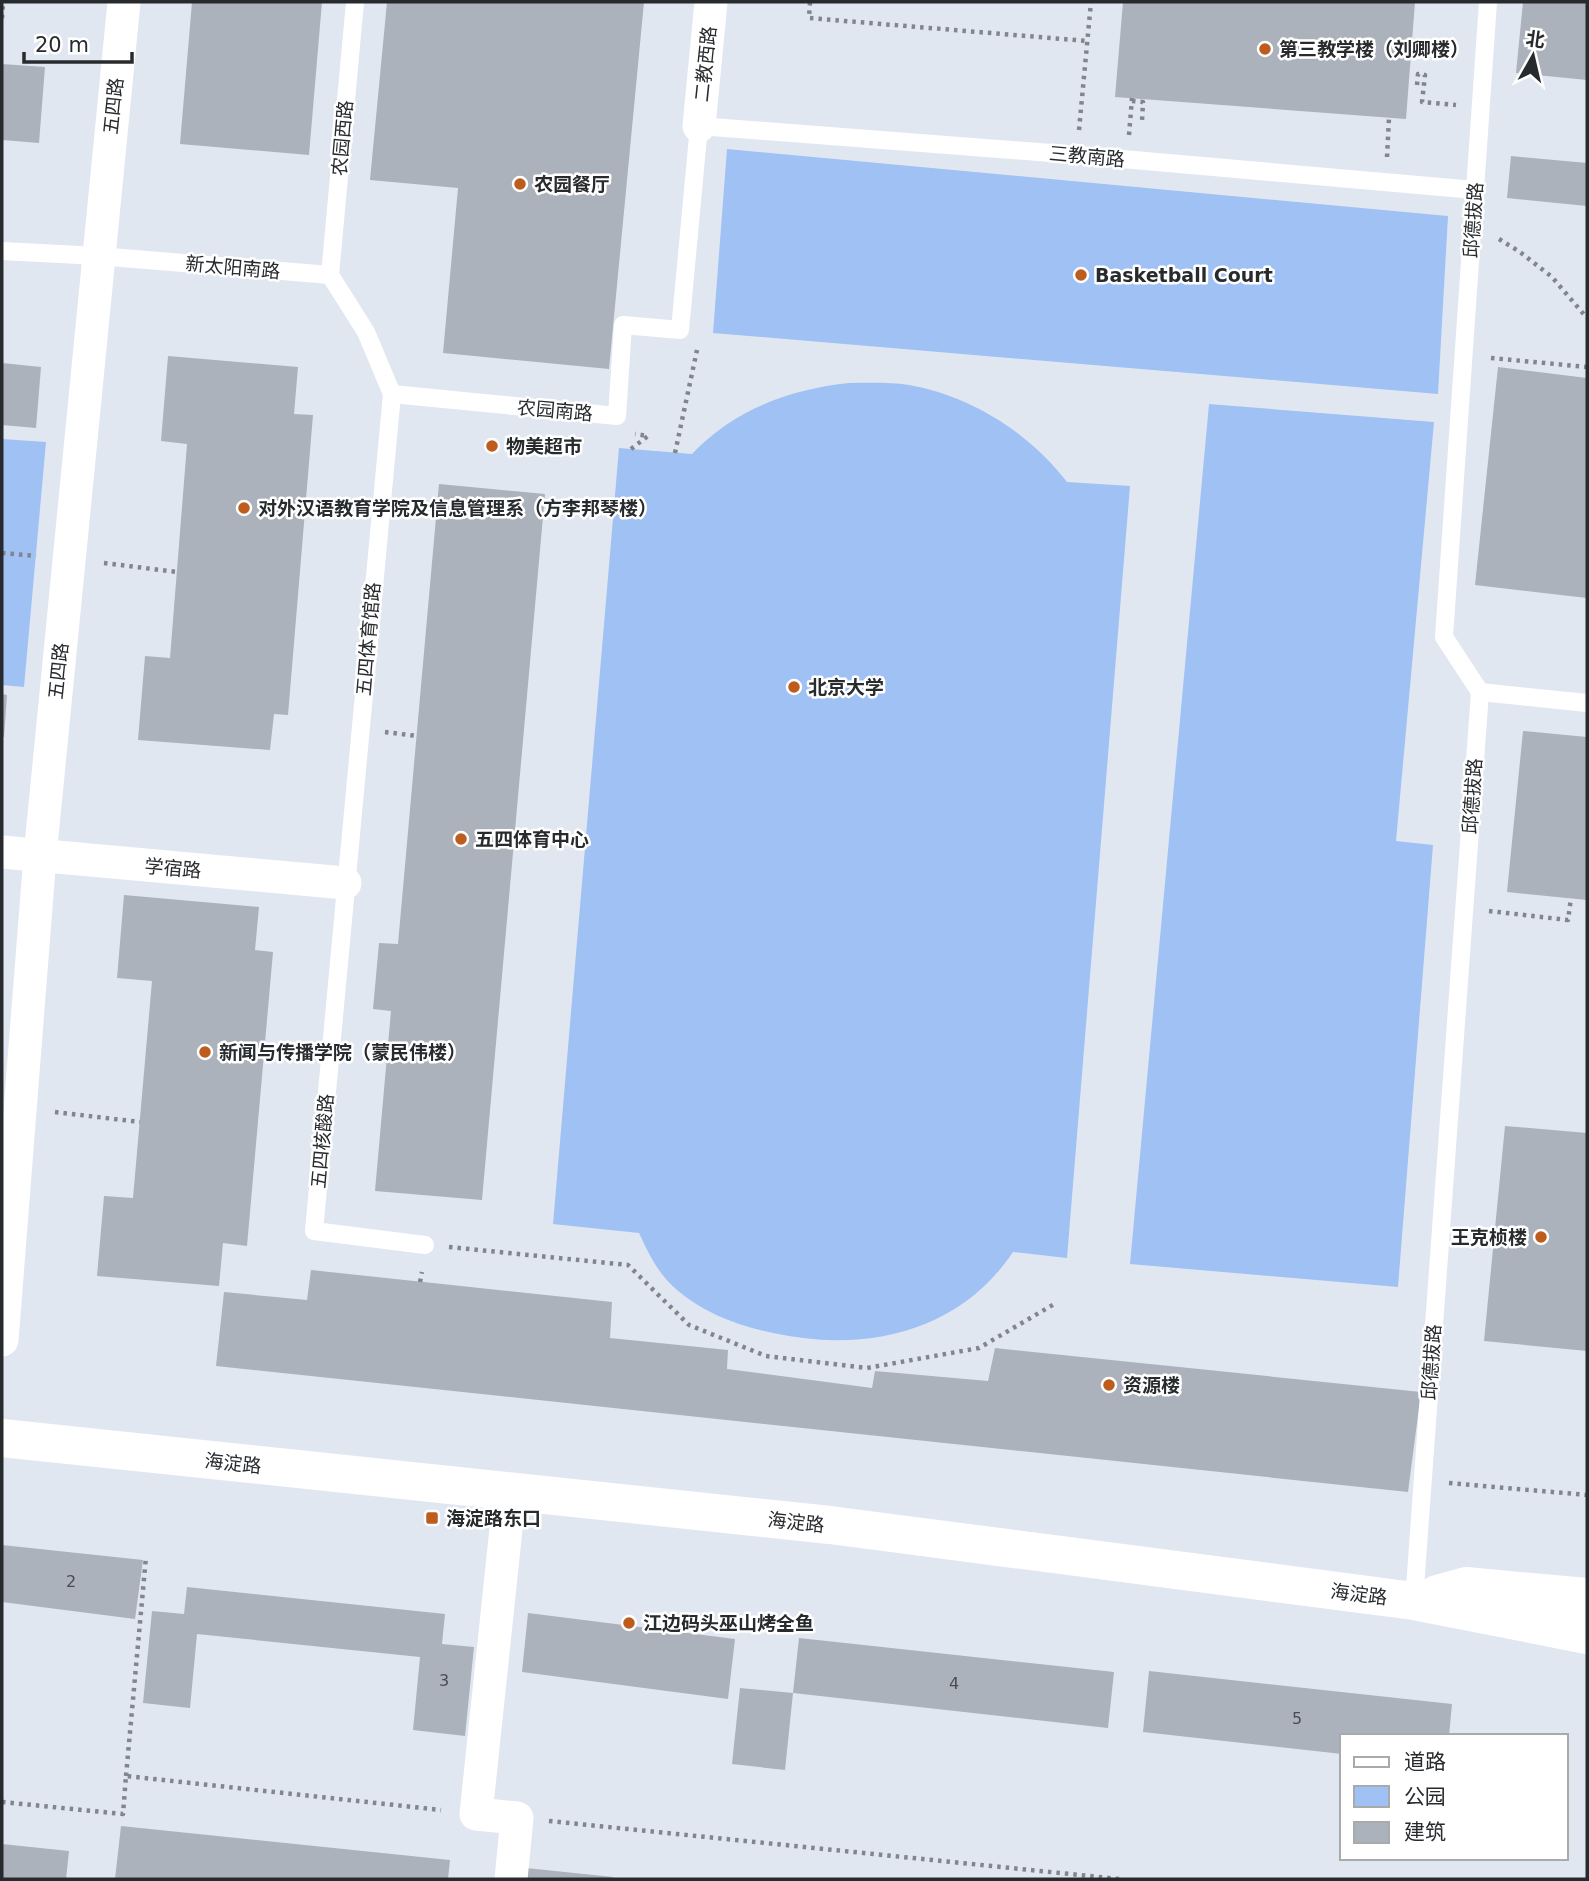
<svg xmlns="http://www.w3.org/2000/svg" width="1589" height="1881" font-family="'DejaVu Sans','Noto Sans SC',sans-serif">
	<rect width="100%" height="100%" fill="#e1e7f1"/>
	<g fill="#a0c1f4">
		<path d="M727,149l721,67 -10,178 -725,-61z"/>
		<path d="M849,383c20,0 40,-1 60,2 62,11 119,47 158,97l63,4 -63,772 -54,-6c-54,81 -149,101 -240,81 -35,-7 -69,-20 -96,-43 -19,-16 -28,-36 -38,-57l-86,-9 66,-776 73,6c41,-44 98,-65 157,-71z"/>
		<path d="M1209,404l225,18 -38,419 37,4 -35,442 -268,-23z"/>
		<path d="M2,439l44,3 -22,245 -22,-2z"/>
	</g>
	<g fill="#abb2bb">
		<path d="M192,2h130l-13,153 -129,-11z"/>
		<path d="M387,2h257l-35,367 -166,-16 15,-165 -88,-8z"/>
		<path d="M1123,2h292l-9,117 -291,-22z"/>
		<path d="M1523,2h64v78l-71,-7z"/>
		<path d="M2,64l43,3 -6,76 -37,-3z"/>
		<path d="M1511,156l76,7v43l-80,-8z"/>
		<path d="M168,356l130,11 -4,47 19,1 -25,300 -14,-1 -4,36 -132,-10 7,-84 25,2 17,-214 -26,-3z"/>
		<path d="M2,363l39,4 -5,61 -34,-3z"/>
		<path d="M1498,367l89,11v220l-112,-13z"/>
		<path d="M439,484l106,10 -63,706 -107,-9 16,-180 -18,-2 6,-66 19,1z"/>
		<path d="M2,694l5,1 -3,42h-2z"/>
		<path d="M1523,731l64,6v163l-80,-8z"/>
		<path d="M124,895l135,12 -4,43 18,2 -26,294 -24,-3 -4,43 -122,-10 7,-80 29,2 19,-217 -35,-3z"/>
		<path d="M1505,1126l82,7v218l-103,-10z"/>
		<path d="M311,1270l301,32 -2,36 118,12 -1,19 145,19 3,-17 113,10 7,-33 426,44 -13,100 -1192,-126 8,-74 83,8z"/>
		<path d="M2,1545l141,15 -8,59 -133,-17z"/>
		<path d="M187,1587l258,27 -3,30 32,3 -9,89 -52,-6 7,-73 -223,-23 -7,74 -47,-5 9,-92 32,3z"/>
		<path d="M528,1613l207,26 -7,60 -206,-27z"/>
		<path d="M799,1638l315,34 -6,56 -315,-35z"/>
		<path d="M1149,1671l303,33 -3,32h-107v18l-199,-22z"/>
		<path d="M740,1688l53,5 -8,77 -53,-6z"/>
		<path d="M121,1826l329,34 -2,19h-333z"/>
		<path d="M2,1844l67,7 -3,28h-64z"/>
		<path d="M526,1868l87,9 -1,2h-87z"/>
	</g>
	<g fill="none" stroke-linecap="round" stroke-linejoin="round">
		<g stroke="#81868c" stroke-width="4.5" stroke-dasharray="3.5 5" stroke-linecap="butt">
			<path d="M810,2l-1,16 278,23"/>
			<path d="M2,18l1,-16"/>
			<path d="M1417,85l1,-11 7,1 -3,27 34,3"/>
			<path d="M1132,101l11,1 -1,19"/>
			<path d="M1079,130l12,-128"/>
			<path d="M1129,135l3,-37"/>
			<path d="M1387,157l2,-39"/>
			<path d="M1499,239l21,13 32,25 35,41"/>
			<path d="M1491,358l96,9"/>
			<path d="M631,449l17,-13 -13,-2"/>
			<path d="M675,453l22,-103"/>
			<path d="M2,553l34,3"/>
			<path d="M104,563l73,9"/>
			<path d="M385,732l32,4"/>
			<path d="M1489,911l79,9 3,-22"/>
			<path d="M55,1112l85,10"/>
			<path d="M449,1247l179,18 61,60 77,31 101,12 112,-20 77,-45"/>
			<path d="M420,1282l2,-10"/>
			<path d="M1449,1483l138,12"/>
			<path d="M126,1776l20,-219"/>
			<path d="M2,1802l121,12 3,-38 315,34"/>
			<path d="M549,1821l570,58"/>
		</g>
		<g stroke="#fff" stroke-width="18">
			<path d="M2,251l96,5 232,19 36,57 26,62 -78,837 111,14"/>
			<path d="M330,275l25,-273"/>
			<path d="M392,394l225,22 6,-91 57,5 19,-204 378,29 398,35"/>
			<path d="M1480,692l107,11"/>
			<path d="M1414,1601l66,-909 -36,-55 44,-635"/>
		</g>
		<g stroke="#fff" stroke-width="33">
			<path d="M699,126l12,-124"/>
			<path d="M2,852l343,31"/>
			<path d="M2,1340l38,-484 84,-854"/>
			<path d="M510,1491l-34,323 41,4 -6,61"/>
		</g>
		<g stroke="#fff" stroke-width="38">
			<path d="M2,1438l828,87 584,76 173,34"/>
			<path d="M1437,1594l29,-8 121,11"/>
		</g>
	</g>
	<g fill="#bd5c1c" stroke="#fff" stroke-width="2.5">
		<circle cx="1265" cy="49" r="7"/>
		<circle cx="520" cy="184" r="7"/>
		<circle cx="1081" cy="275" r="7"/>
		<circle cx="492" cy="446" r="7"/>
		<circle cx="244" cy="508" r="7"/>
		<circle cx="794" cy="687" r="7"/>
		<circle cx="461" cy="839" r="7"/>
		<circle cx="205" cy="1052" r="7"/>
		<circle cx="1541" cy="1237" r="7"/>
		<circle cx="1109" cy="1385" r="7"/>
		<rect x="425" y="1511" width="14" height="14" rx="3.5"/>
		<circle cx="629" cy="1623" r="7"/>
	</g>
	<g text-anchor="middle" stroke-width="5" stroke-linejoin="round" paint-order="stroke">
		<g font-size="16" fill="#494d51">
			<text x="71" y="1587">2</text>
			<text x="444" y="1686">3</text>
			<text x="954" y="1689">4</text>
			<text x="1297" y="1724">5</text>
		</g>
		<g font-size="19" font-weight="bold" fill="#282b2e" stroke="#fff" text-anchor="start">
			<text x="1279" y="56">第三教学楼（刘卿楼）</text>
			<text x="534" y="191">农园餐厅</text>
			<text x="1095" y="282">Basketball Court</text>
			<text x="506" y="453">物美超市</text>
			<text x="258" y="515">对外汉语教育学院及信息管理系（方李邦琴楼）</text>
			<text x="808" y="694">北京大学</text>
			<text x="475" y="846">五四体育中心</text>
			<text x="219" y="1059">新闻与传播学院（蒙民伟楼）</text>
			<text x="1527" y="1244" text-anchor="end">王克桢楼</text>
			<text x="1123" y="1392">资源楼</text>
			<text x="446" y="1525">海淀路东口</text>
			<text x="643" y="1630">江边码头巫山烤全鱼</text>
		</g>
		<g font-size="19" fill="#282b2e" stroke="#fff">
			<text transform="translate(705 64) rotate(-84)" y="7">二教西路</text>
			<text transform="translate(113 106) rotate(-84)" y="7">五四路</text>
			<text transform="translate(342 138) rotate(-85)" y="7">农园西路</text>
			<text transform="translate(1087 156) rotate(5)" y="7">三教南路</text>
			<text transform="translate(1473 220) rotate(-86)" y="7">邱德拔路</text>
			<text transform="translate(233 267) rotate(5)" y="7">新太阳南路</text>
			<text transform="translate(555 410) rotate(5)" y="7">农园南路</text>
			<text transform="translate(368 639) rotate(-85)" y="7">五四体育馆路</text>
			<text transform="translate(58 671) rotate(-84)" y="7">五四路</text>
			<text transform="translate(1472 796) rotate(-86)" y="7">邱德拔路</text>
			<text transform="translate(173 868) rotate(5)" y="7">学宿路</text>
			<text transform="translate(322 1141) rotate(-85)" y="7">五四核酸路</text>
			<text transform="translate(1431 1362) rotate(-86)" y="7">邱德拔路</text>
			<text transform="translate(233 1463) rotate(6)" y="7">海淀路</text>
			<text transform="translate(796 1522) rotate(6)" y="7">海淀路</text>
			<text transform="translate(1359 1594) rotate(7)" y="7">海淀路</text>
		</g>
	</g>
	<rect width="1589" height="1881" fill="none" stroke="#282b2e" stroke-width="7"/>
	<rect x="1340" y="1734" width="228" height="126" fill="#ffffff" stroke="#a9aaab" stroke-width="2"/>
	<rect x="1354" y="1757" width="35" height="10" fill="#ffffff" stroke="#a9aaab" stroke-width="2"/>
	<text x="1404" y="1769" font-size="21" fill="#282b2e">道路</text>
	<rect x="1354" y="1786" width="35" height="21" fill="#a0c1f4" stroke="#a9aaab" stroke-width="2"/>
	<text x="1404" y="1804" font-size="21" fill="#282b2e">公园</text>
	<rect x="1354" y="1822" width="35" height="21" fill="#abb2bb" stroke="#a9aaab" stroke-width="2"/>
	<text x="1404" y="1839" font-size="21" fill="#282b2e">建筑</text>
	<g transform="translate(1533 56) rotate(8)" stroke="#ffffff" stroke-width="5" paint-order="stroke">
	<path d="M0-5L12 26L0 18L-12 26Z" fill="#282b2e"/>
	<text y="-10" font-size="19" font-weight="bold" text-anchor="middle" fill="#282b2e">北</text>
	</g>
	<path d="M24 52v10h108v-10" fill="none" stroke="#282b2e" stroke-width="3.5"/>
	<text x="35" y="52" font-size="21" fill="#282b2e" stroke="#ffffff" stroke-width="5" paint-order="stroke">20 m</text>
</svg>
